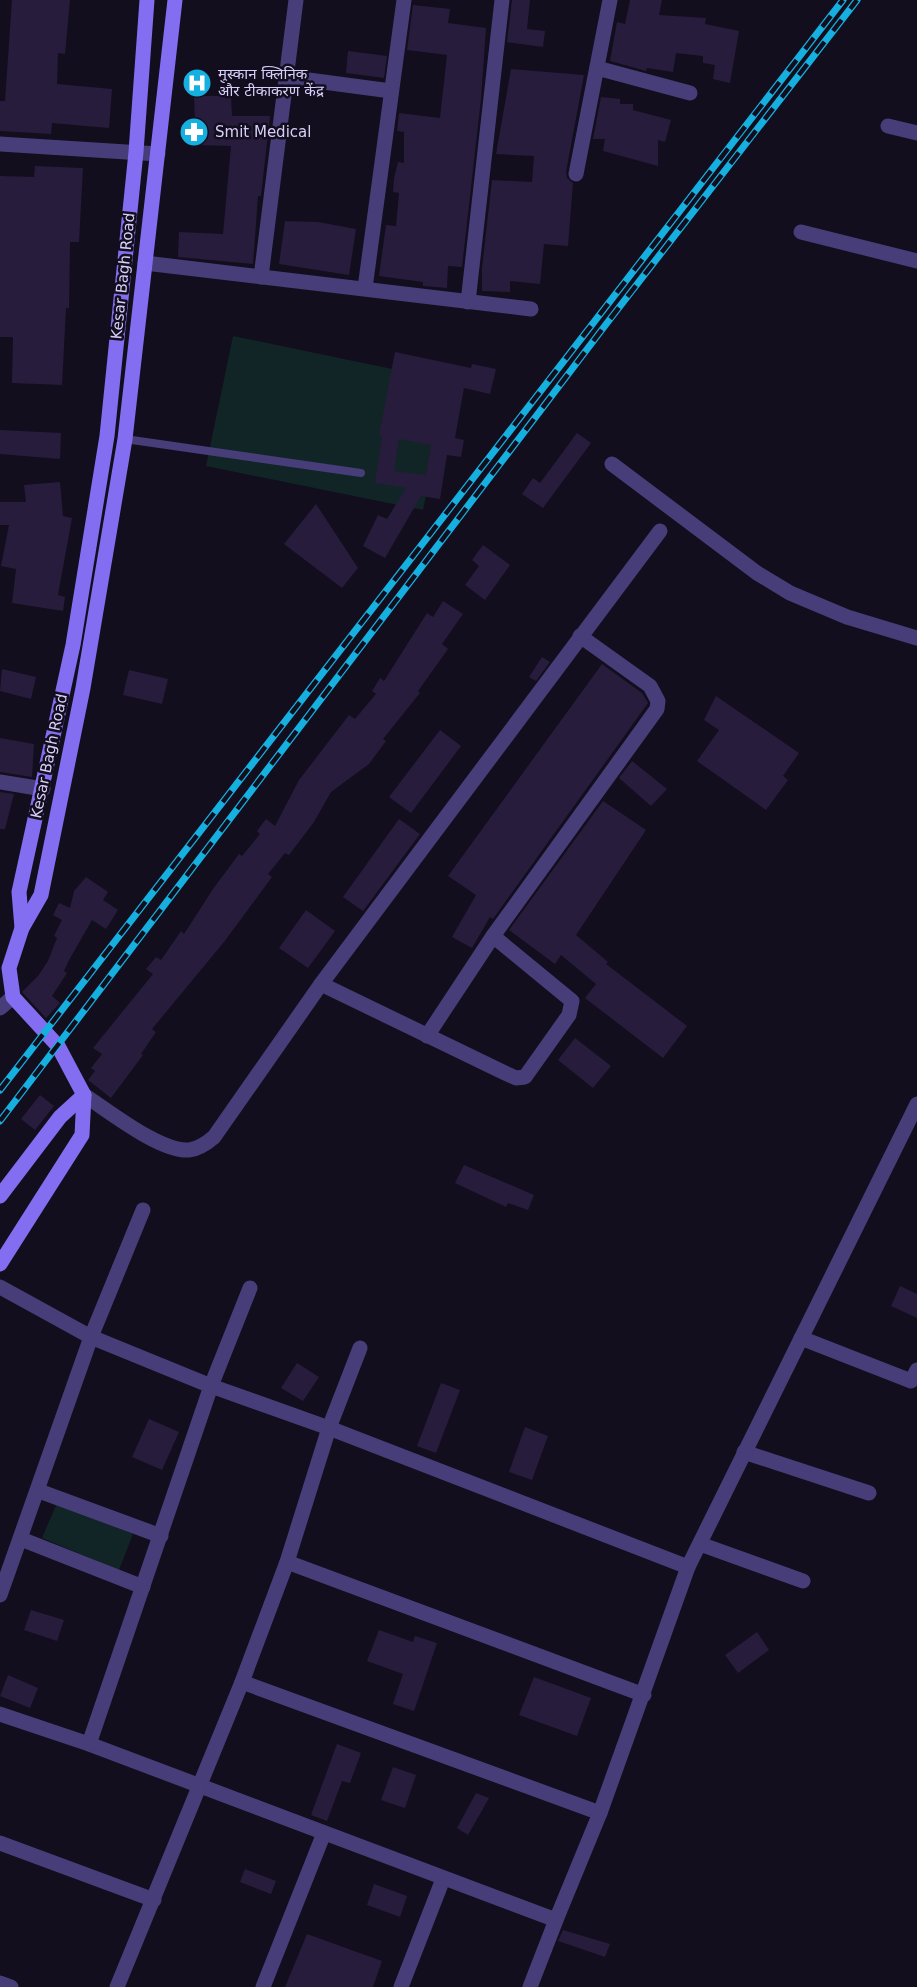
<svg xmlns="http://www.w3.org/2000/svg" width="917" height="1987" font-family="'DejaVu Sans','Noto Sans Devanagari',sans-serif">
	<rect width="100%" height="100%" fill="#120e1d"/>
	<g fill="#112426">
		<path d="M233,336l217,45 -27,129 -217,-44z"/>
		<path d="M57,1503l76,31 -14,36 -77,-32z"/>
	</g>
	<g fill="#271c3c" fill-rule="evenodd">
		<path d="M12,0h58l-5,54 -7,-1 -1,31 55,5 -3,39 -57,-5 -1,11 -51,-3v-30h5z"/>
		<path d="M512,0h18l-3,29 18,2 -2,16 -36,-5z"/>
		<path d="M630,0h32l-3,15 47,3 -1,6 34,7 -9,52 -17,-4 2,-14 -12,-2v-7l-27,-3 -3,19 -26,-4 -1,3 -36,-10 7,-39 8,2z"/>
		<path d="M413,5l37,4 -2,14 38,5 -5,71 -19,168 -14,-1 -1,22 -24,-2v-4l-44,-6 7,-51 10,1 3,-33 -6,-1 1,-14 4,-16 6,1v-31l-7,-1 2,-18 41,5 7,-63 -40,-5z"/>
		<path d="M348,51l39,5 -3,22 -38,-5z"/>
		<path d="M511,69l73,6 -18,97 1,6 6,5 -5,63 -24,-2 -4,40 -30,-3v11l-28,-1v-23l10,-88 40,2 2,-26 -38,-2z"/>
		<path d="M194,96h37l1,20h38l-9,80h-3l-5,68 -75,-7 1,-25 44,2 8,-88 -35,-1z"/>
		<path d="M601,97l19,2v5h13v6l38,10 -6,22 -7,-2v26l-55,-15 2,-12h-12z"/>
		<path d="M35,166l48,2 -4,74h-9l-1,66h-3l-4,77 -50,-2 1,-46h-13v-161l34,1z"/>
		<path d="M285,221l33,1 38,7 -7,46 -70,-11z"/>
		<path d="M395,352l76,16 1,-4 24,5 -6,25 -26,-6 -9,50 9,2 -3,17 -14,-2 -7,44 -19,-3 -36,62 -22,-12 15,-31 9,4 19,-31 -31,-5 7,-47 -3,-1zM399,439l32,6 -5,30 -32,-4z"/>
		<path d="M0,430l61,3 -1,26 -60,-5z"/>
		<path d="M577,433l14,10 -48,65 -21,-14 11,-16 7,5z"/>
		<path d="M60,482l3,34 9,2 -14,77 7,2 -2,14 -51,-8 4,-34 -15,-3 8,-41h-9v-23h26l-2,-17z"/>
		<path d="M316,504l42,64 -16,20 -58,-44z"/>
		<path d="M483,545l27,20 -25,35 -20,-15 14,-19 -7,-6z"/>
		<path d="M443,601l20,13 -21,30 6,5 -30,42 2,2 -37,46 3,2 -17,23 -38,28 -17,30 -25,33 -4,-2 -17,21 4,3 -48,65 -72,87 4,3 -15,22 2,1 -32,43 -23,-18 7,-9 -4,-3 11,-14 -9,-6 60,-74 -7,-5 10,-12 5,3 20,-29 3,3 29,-45 26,-35 3,2 18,-22 -3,-3 9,-12 9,7 24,-46 50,-65 6,4 21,-25 -4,-3 8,-13 4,3 43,-68 6,4z"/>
		<path d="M542,657l8,5 -14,19 -7,-4z"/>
		<path d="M602,664l40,29 6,10 -155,216 -3,-2 -18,31 -20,-11 24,-42 -28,-19z"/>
		<path d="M2,669l34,8 -5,22 -31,-8z"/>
		<path d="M129,670l39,9 -6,25 -39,-9z"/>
		<path d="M716,696l83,57 -16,23 5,4 -22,30 -69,-49 22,-31 -15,-10z"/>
		<path d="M440,730l21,16 -50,67 -22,-16z"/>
		<path d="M0,738l34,6 -2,33 -32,-5z"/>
		<path d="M632,761l35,28 -16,17 -32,-28z"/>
		<path d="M0,792l14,2 -9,35h-5z"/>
		<path d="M603,801l43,29 -70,105 32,27 -2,2 81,62 -24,32 -78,-60 11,-14 -35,-29 -6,9 -46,-34z"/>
		<path d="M399,819l21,15 -57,77 -20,-14z"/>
		<path d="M86,877l22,15 -5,8 15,10 -12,19 -14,-9 -23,40 -5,11 3,2 -15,23 8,7 -14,15 -24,-26 16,-16 10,-15 9,-23 -3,-2 8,-16 -9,-5 6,-12 11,5 4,-17z"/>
		<path d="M306,910l29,21 -27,37 -29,-20z"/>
		<path d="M575,1038l36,28 -18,22 -35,-28z"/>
		<path d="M40,1095l14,11 -19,24 -14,-11z"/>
		<path d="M464,1165l70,30 -6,15 -20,-7 -2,4 -51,-24z"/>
		<path d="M900,1286l17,8v24l-26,-12z"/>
		<path d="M297,1363l22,14 -16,24 -22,-13z"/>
		<path d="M441,1383l19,7 -24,63 -19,-7z"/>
		<path d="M149,1419l30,13 -17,38 -30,-13z"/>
		<path d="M525,1427l23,9 -16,44 -23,-8z"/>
		<path d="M31,1610l33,10 -7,21 -33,-11z"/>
		<path d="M379,1630l34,12 2,-6 22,7 -23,68 -21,-7 10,-30 -36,-13z"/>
		<path d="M757,1632l12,18 -31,23 -13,-18z"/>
		<path d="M8,1675l30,13 -8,20 -30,-12z"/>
		<path d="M534,1677l57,21 -14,38 -58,-21z"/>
		<path d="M337,1744l24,9 -11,30 -8,-2 -15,40 -16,-6z"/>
		<path d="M393,1767l23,8 -11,33 -24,-8z"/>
		<path d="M476,1793l13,5 -21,37 -11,-7z"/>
		<path d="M245,1869l31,12 -5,13 -31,-12z"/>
		<path d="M374,1884l33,12 -7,21 -33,-12z"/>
		<path d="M563,1930l47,14 -5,13 -47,-16z"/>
		<path d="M307,1934l75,27 -9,26h-88z"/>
	</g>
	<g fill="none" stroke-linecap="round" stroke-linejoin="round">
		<path stroke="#473d78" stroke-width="8" d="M125,439l236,34"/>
		<g stroke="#473d78" stroke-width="15">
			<path d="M597,68l93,25"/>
			<path d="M286,77l105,14"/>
			<path d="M888,126l29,7"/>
			<path d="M0,144l158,10"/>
			<path d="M576,174l34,-174"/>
			<path d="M801,232l116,29"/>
			<path d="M145,263l386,46"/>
			<path d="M261,277l35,-277"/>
			<path d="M365,288l39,-288"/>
			<path d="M468,302l34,-302"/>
			<path d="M612,464l145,109 33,20 57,24 70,21"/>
			<path d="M0,782l43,7"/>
			<path d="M321,984l184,89 11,5 9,-1 44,-62 3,-14 -79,-65"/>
			<path d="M0,1008l13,-11"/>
			<path d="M427,1036l66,-100 164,-227 1,-8 -8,-15 -70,-50"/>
			<path d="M84,1095c25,16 76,57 105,55 9,-1 18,-7 25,-13l107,-153 339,-453"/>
			<path d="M0,1287l91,50 120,49 118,42 359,139"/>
			<path d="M801,1338l110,43 6,-11"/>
			<path d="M744,1452l125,41"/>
			<path d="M39,1491l122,45"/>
			<path d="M21,1539l122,48"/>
			<path d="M700,1544l103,37"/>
			<path d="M287,1562l357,133"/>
			<path d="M0,1595l91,-258 52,-127"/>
			<path d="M242,1682l358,131"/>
			<path d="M0,1714l89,30 467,176 44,-107 88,-246 229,-463"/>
			<path d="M89,1744l122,-358 39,-98"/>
			<path d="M0,1843l154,57"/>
			<path d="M0,1983l11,4"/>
			<path d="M117,1987l125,-305 45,-120 42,-134 31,-80"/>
			<path d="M263,1987l61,-154"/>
			<path d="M401,1987l42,-108"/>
			<path d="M530,1987l26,-67"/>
		</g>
		<g stroke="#836ef1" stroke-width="15">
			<path d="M22,928l19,-33 42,-207 42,-249 50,-439"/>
			<path d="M0,1196l60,-79 24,-22"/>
			<path d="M0,1264l82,-129 2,-40 -26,-49 -45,-49 -4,-29 13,-40 -3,-36 54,-247 34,-209 29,-284 11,-152"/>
		</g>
		<g stroke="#15b0e0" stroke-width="7">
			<g id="rail">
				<path d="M0,1090l843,-1090"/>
				<path d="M0,1121l607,-798 250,-323"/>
			</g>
		</g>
		<use href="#rail" stroke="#120e1d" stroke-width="4.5" stroke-dasharray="14" stroke-linecap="butt"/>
	</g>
	<defs>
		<g id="hospital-disc" transform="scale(1.5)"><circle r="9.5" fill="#15b0e0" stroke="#120e1d"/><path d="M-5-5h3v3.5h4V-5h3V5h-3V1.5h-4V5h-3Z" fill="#fff"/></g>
		<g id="pharmacy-disc" transform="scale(1.5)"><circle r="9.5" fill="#15b0e0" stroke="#120e1d"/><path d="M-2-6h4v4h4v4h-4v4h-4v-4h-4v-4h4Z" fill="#fff"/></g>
	</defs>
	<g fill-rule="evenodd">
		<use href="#hospital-disc" x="197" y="83"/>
		<use href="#pharmacy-disc" x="194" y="132"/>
	</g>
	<g text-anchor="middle" stroke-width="5" stroke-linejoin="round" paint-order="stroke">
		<g font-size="15" fill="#d9cefa" stroke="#120e1d" text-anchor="start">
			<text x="218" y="79">मुस्कान क्लिनिक<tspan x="218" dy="17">और टीकाकरण केंद्र</tspan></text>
			<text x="215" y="137">Smit Medical</text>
		</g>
		<g font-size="15" fill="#d9cefa" stroke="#120e1d">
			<text transform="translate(123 276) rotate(-84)" y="5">Kesar Bagh Road</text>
			<text transform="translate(49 756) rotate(-78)" y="5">Kesar Bagh Road</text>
		</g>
	</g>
</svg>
